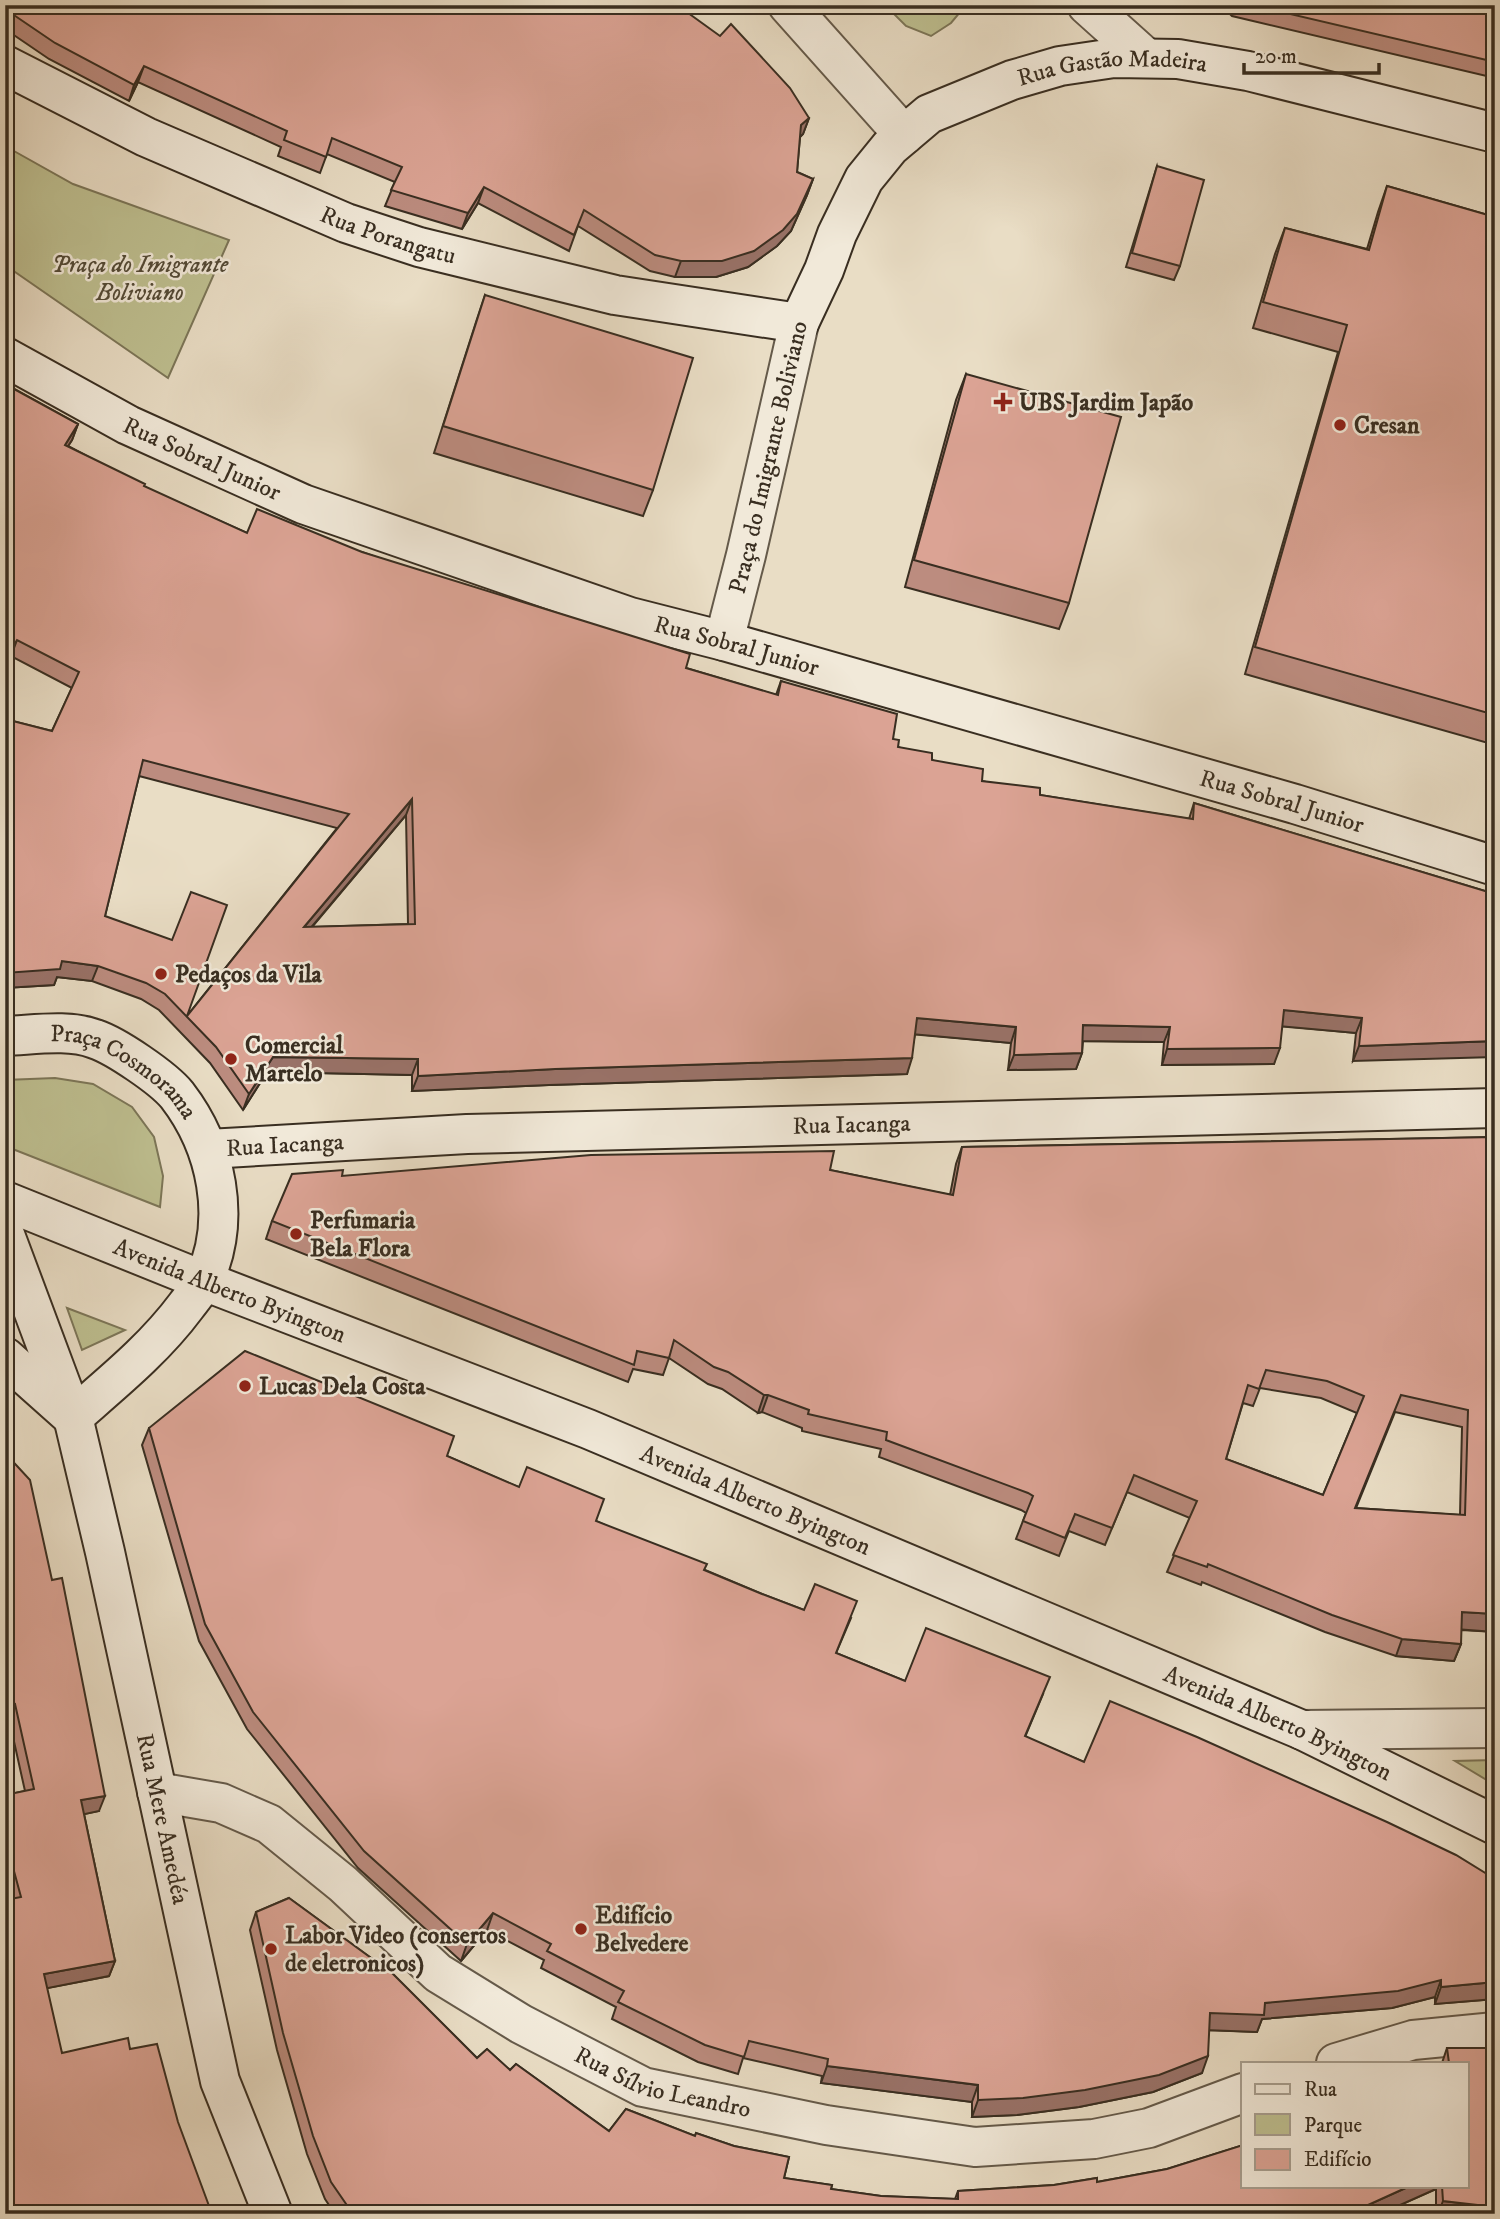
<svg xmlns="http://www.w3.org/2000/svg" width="1500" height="2219" font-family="'IM FELL DW Pica',serif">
	<rect width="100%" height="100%" fill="#e9ddc5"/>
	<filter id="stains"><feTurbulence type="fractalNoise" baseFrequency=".00286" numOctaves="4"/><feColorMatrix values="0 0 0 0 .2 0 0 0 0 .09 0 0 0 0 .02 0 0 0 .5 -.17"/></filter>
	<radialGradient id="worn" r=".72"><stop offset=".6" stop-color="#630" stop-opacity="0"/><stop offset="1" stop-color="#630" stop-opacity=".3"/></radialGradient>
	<g fill="#bebf90" stroke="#7c7658" stroke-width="2">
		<path d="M885,5h81l-15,18 -20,13 -25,-10z"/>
		<path d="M5,146l68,38 156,56 -61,138 -163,-113z"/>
		<path d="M55,1078l38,6 39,23 22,30 9,39 -3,31 -155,-61v-66z"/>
		<path d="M67,1308l58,22 -43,20z"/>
		<path d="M1495,1760v25l-40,-24z"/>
	</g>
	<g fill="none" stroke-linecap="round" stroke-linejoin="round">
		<g stroke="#655a4a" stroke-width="42">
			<g id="street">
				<path d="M788,5l116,130"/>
				<path d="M1087,5l59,53"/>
				<path id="s1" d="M724,641l22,-86 53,-232"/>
				<path d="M1302,1730l193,-2"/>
				<path id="s2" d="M157,1792l64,11 48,21 74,60 95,89 83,51 122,63 183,38 149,22 119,-8 55,-11 94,-35"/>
				<path d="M1336,2063l77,-23 82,-8"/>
			</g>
		</g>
		<g stroke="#392e21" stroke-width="42">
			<g id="secondary">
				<path id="s3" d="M5,65l141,72 200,86 73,24 196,48 184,28 25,-53 13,-36 27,-55 26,-32 39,-33 83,-34 48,-14 54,-8 64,1 70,12 247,62"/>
				<path id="s4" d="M5,357l123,68 175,79 327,113 94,24 571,163 200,62"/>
				<path id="s5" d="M5,1036c29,-1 63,-7 90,3 21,7 68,39 82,56 40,52 55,124 27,185 -4,9 -12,18 -18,26 -32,43 -73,76 -113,111"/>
				<path id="s6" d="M208,1149l259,-15 1028,-26"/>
				<path id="s7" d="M5,1201l199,80 384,148 714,301 193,95"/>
				<path id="s8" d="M5,1235l68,182 32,135 115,529 53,133"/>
				<path d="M5,1357l64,57"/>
			</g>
		</g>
		<use href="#street" stroke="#f1e9d9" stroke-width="38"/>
		<use href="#secondary" stroke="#f1e9d9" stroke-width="38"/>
	</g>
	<g fill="#bc8c7f" stroke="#392e21" stroke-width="2" fill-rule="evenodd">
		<path d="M5,5l804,113 -6,16 -3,3 -3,35 16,7 -6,16 -16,36 -14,15 -29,21 -32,10h-41l-25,-6 -72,-45 -9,25 -91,-48 -16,26 -77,-23 10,-24 -68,-28 -7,19 -42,-17 3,-9 -143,-65 -9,19 -80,-42 -44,-30z"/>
		<path d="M1221,5h274v73l-263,-62z"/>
		<path d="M1157,166l23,100 -6,14 -48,-13z"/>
		<path d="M1387,186l108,31v528l-250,-71 93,-322 -85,-24 22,-74 10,-26 82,21 11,-37z"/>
		<path d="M485,295l168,195 -10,26 -209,-63 42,-131z"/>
		<path d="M966,374l103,229 -10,26 -154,-42 51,-187z"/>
		<path d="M5,384l73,40 -6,16 -4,6 76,41 103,46 115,19 324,116 90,27 5,-14 112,58 5,8 34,13 50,21 58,14 149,24 5,-16 301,91 -142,167 3,-28 -74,-7 -8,38 -112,1 2,-23 -81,-1 -1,12 -6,16 -68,1 3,-27 -96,-9 -8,40 -358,11 -137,6v-16l-145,-3 -24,38 -33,-47 -51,-53 -18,-11 -49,-18 -35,-4 -3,8 -49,3v-269l47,12 20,-43 -61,-32 -6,10zM139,776l198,52 -150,188 -82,-100zM406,815l2,109 -96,3z"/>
		<path d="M1495,1137v495l-34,-2v14l-7,17 -58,-5 -71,-24 -123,-50 -1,3 -34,-13 23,-54 -63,-26 -22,53 -36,-14 -10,25 -43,-17 10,-26 -5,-3 -142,-53 2,-8 -79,-18v-3l-40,-16 -4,1 -36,-24 -14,-5 -39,-26 -6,17 -30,-6 -5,13 -362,-143 6,-18 70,-45 488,-6 120,25 6,-31 6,-17zM1260,1388l61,10 36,15 -34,82 -97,-36 17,-56 10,3zM1395,1412l67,15 -2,88 -104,-7z"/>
		<path d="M149,1428l298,28 149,65 109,49 57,24 42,16 47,8 -15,35 69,28 138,13 -18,43 59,25 411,117v120l-60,5v-7l-43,11 -130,11 -5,13 -48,-2 -7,43 -49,19 -74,15 -62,8 -45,2v-15l-151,-19 1,-7 -79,-18 -5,16 -40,-12 -86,-43 4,-12 -75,-39 3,-8 -57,-30 -26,31 -103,-93 -111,-139 -48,-88 -57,-196z"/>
		<path d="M5,1453l94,358 -15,3 31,147 -6,15 -62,12 -42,226 6,-315 -6,-23v-81l20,-4 -16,-72z"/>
		<path d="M289,1898l104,76 84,84 10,-9 23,21 6,-6 93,67 17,-22 69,27 1,-3 38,13 55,11 -5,21 48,7 -1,4 50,7 74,3 3,-8 96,-6 43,-7v4l70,-13 76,-24v41h224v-123h-25l5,-15h48v166h-59v-25l-56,25h-1045l-10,-15 -18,-45 -30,-104 -27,-120 6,-18z"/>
	</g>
	<g fill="#997268" stroke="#392e21" stroke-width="2">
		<path d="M144,66l-6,16 -9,19 5,-16z"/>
		<path d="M809,118l-6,16 -7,7 5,-16z"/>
		<path d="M813,179l-6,16 -16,36 -14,15 -29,21 -32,10h-41l6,-16z"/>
		<path d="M484,187l-6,16 -16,26 6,-16z"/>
		<path d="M78,424l-6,16 -13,20 6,-15z"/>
		<path d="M17,640l-6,16 -6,10v-6z"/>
		<path d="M412,799l-6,16 -108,128 6,-16z"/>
		<path d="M62,961l36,5 -6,15 -35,-4 -3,8 -49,3v-15z"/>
		<path d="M1284,1010l78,8 -6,15 -78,-7z"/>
		<path d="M917,1018l99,9 -5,16 -100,-9z"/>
		<path d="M1083,1025l87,2 -6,15 -86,-1z"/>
		<path d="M1495,1041v16l-142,4 6,-15z"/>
		<path d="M1280,1048l-6,16 -112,1 5,-16z"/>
		<path d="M1082,1053l-6,16 -68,1 6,-15z"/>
		<path d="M273,1057l145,2 -6,16 -145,-3 -24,38 6,-16z"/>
		<path d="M912,1058l-5,16 -358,11 -137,6 6,-15 137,-7z"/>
		<path d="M764,1395h4l-6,17 -4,1z"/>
		<path d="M1462,1612l33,2v18l-40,-3z"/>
		<path d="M1402,1639l59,5 -7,17 -58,-5z"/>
		<path d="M15,1704l-6,15 -4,1v-14z"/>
		<path d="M105,1796l-6,15 -23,5 5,-16z"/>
		<path d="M493,1913l-6,17 -26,31 6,-17z"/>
		<path d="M115,1961l-6,15 -71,14 6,-16z"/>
		<path d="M1441,1980l-6,17 -43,11 -130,11 -5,13 -53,-2 6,-17 55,-10z"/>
		<path d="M1495,1982v17l-60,5 6,-17z"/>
		<path d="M1208,2056l-6,17 -49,19 -74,15 -62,8 -45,2 6,-17z"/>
		<path d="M827,2066l151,19 -6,17 -151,-19z"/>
		<path d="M1410,2186h27l-1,3 -56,25h-23l2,-5z"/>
		<path d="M1443,2201l52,6v7h-57z"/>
	</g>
	<g fill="#dba394" stroke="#392e21" stroke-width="2" fill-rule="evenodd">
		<path d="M5,5h672l43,31 11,-12 59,64 19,30 -8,7 -4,47 16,7 -16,35 -14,16 -29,21 -32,10h-41l-26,-6 -71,-45 -10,25 -90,-48 -16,26 -77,-23 11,-23 -70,-29 -6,19 -42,-17 3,-9 -143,-65 -10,19 -79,-42 -50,-34z"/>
		<path d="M1252,5h243v57z"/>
		<path d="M1157,166l47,14 -24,86 -48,-13z"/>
		<path d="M1387,186l108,31v498l-240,-68 92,-322 -84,-23 22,-74 84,22z"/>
		<path d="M485,295l208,63 -40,132 -210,-64z"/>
		<path d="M966,374l155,43 -52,186 -155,-43z"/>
		<path d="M5,384l73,40 -13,21 80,39 -1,2 103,47 10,-24 105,43 328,102 -4,14 92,27 3,-14 116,33 -4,25 6,1 -1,7 34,6v7l51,9 -1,12 58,7v7l153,24 1,-16 301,91v147l-136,5 3,-28 -78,-8 -4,38 -113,1 3,-22 -87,-2 -1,28 -68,2 2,-28 -99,-9 -5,40 -357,11 -137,7v-17l-145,-2 -24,37 -33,-47 -51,-53 -19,-11 -48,-17 -36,-5 -2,8 -55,4v-254l47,12 27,-59 -62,-32 -12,20zM143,760l206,54 -162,202 40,-111 -36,-13 -19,48 -67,-24zM412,799l3,125 -111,3z"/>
		<path d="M1495,1137v477l-33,-2 -1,32 -59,-5 -70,-24 -124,-51 -1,3 -34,-12 24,-54 -63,-26 -22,53 -37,-14 -10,24 -42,-17 10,-25 -5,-3 -142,-53 1,-8 -79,-18 1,-4 -41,-15h-4l-36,-23 -14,-5 -40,-27 -5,18 -32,-7 -3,14 -362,-144 20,-47 51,-4 -1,6 249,-21 243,-4 -4,19 123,25 9,-48zM1266,1370l61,11 37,15 -41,99 -97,-36 22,-74 11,4zM1401,1395l67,15 -3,105 -110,-7z"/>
		<path d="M245,1351l209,85 -7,20 72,31 8,-20 77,32 -8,22 111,43 -3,6 58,24 42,16 11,-26 42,17 -21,52 69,28 21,-53 124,49 -25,59 59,26 26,-61 87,36 190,85 69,33 39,24v103l-54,5v-7l-43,11 -133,12 -1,12 -54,-2 -2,43 -49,19 -74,15 -62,8 -45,2v-15l-151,-19 1,-7 -79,-18 -5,16 -39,-12 -87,-43 6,-11 -77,-40 4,-7 -58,-31 -26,31 -103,-93 -111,-139 -48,-88 -56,-196z"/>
		<path d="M5,1453l25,27 22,100 10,-2 43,218 -24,4 34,161 -71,13 18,79 66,-15 2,11 27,-5 21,78 34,92h-207v-314l16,-3 -16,-59v-43l29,-6 -19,-85 -10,2z"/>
		<path d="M289,1898l104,76 84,84 10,-9 23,21 6,-6 93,67 17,-22 69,27 1,-3 38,13 55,11 -5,21 48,7 -1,4 50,7 77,3v-8l96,-6 43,-7v4l70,-13 76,-24v41h167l-51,23 2,5h-1008l-22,-32 -18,-46 -30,-103 -27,-121z"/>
		<path d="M1447,2048h48v159l-52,-6 -1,-15h25v-123h-18z"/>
	</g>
	<g fill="#8f2418" stroke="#f1e9d9" stroke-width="2.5">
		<path d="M999.5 391.5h7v7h7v7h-7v7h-7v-7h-7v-7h7z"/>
		<circle cx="1340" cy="425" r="7"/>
		<circle cx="161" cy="974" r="7"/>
		<circle cx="231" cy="1059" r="7"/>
		<circle cx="296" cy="1234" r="7"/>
		<circle cx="245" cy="1386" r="7"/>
		<circle cx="581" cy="1929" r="7"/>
		<circle cx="271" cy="1949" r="7"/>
	</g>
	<g text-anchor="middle" stroke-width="5" stroke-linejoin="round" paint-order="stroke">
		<g font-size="24" fill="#392e21" stroke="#f1e9d9">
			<text dy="8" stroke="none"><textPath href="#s3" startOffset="1283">Rua Gastão Madeira</textPath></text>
			<text dy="8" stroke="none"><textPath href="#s3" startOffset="420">Rua Porangatu</textPath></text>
			<text dy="8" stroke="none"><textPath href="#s4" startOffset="222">Rua Sobral Junior</textPath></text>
			<text dy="8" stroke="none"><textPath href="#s1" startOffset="189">Praça do Imigrante Boliviano</textPath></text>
			<text dy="8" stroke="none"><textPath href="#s4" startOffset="789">Rua Sobral Junior</textPath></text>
			<text dy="8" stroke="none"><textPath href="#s4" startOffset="1356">Rua Sobral Junior</textPath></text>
			<text dy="8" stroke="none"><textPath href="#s5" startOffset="131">Praça Cosmorama</textPath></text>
			<text dy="8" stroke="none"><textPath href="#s6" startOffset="644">Rua Iacanga</textPath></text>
			<text dy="8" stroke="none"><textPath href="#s6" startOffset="77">Rua Iacanga</textPath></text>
			<text dy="8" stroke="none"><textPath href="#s7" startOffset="242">Avenida Alberto Byington</textPath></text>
			<text dy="8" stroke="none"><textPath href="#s7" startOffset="808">Avenida Alberto Byington</textPath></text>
			<text dy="8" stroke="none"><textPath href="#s7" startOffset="1376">Avenida Alberto Byington</textPath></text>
			<text dy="8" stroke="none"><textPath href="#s8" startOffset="606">Rua Mere Amedéa</textPath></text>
			<text dy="8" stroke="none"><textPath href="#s2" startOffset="595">Rua Sílvio Leandro</textPath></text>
		</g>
		<g font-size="24" font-style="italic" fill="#544b37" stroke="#f1e9d9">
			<text x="140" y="272">Praça do Imigrante<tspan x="140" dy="28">Boliviano</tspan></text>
		</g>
		<g font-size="24" font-weight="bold" fill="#392e21" stroke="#f1e9d9" text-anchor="start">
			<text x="1019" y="410">UBS Jardim Japão</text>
			<text x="1354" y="433">Cresan</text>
			<text x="175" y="982">Pedaços da Vila</text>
			<text x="245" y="1053">Comercial<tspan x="245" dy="28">Martelo</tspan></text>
			<text x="310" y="1228">Perfumaria<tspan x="310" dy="28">Bela Flora</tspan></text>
			<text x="259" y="1394">Lucas Dela Costa</text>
			<text x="595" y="1923">Edifício<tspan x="595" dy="28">Belvedere</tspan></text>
			<text x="285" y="1943">Labor Video (consertos<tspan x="285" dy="28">de eletronicos)</tspan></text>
		</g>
	</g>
	<rect width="1500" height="2219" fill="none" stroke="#e9ddc5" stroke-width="28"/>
	<rect x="7" y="7" width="1486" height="2205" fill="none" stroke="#392e21" stroke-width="3.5"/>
	<rect x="14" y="14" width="1472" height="2191" fill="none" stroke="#392e21" stroke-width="2"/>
	<rect x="1241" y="2062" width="228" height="126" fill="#f1e9d9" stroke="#a79e8f" stroke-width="2"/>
	<rect x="1255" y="2084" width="35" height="10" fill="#f1e9d9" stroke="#a79e8f" stroke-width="2"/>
	<text x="1304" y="2096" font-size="21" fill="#392e21">Rua</text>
	<rect x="1255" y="2114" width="35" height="21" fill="#bebf90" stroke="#a79e8f" stroke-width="2"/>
	<text x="1304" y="2132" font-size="21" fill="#392e21">Parque</text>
	<rect x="1255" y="2149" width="35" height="21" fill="#dba394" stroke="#a79e8f" stroke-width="2"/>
	<text x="1304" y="2166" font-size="21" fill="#392e21">Edifício</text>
	<path d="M1244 63v10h135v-10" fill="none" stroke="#392e21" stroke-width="3.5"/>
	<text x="1255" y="63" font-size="21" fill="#392e21" stroke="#f1e9d9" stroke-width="5" paint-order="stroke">20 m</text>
	<rect width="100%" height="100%" filter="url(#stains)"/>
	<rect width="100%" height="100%" fill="url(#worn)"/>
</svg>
